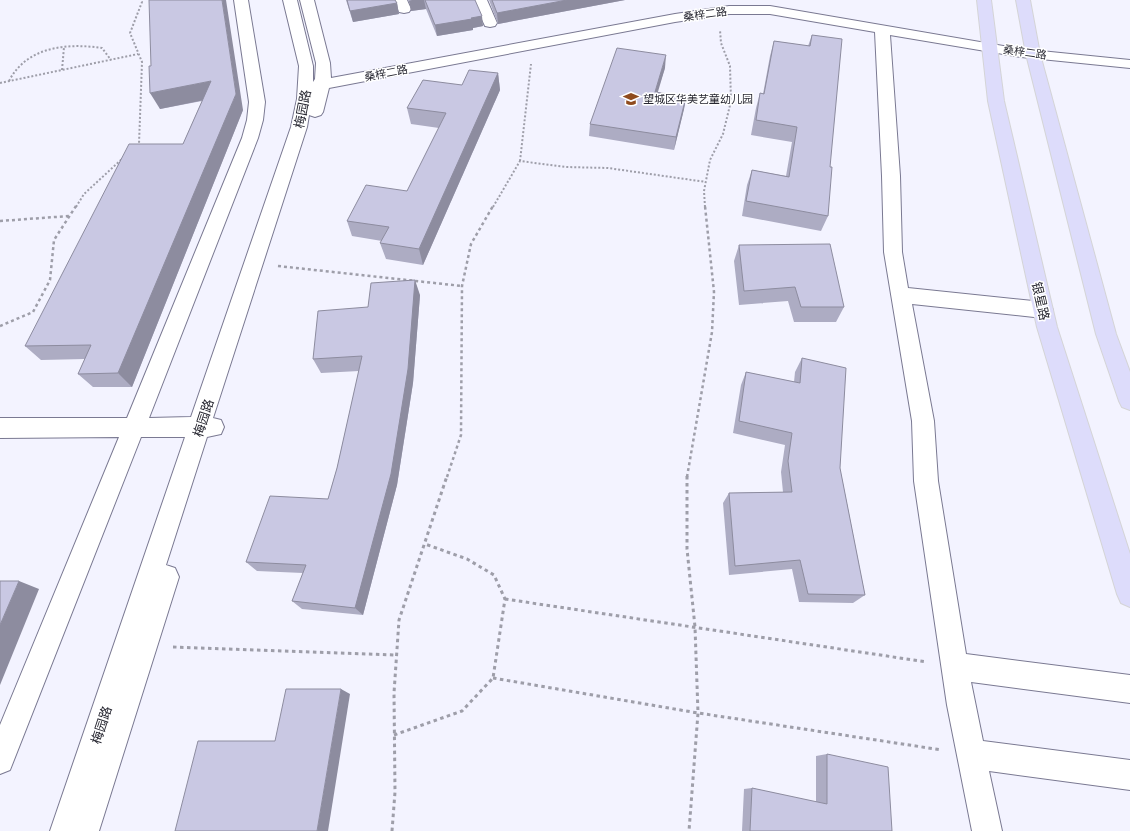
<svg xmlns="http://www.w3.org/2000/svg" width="1130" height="831" font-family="'Public Sans','Noto Sans SC',sans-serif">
	<rect width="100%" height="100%" fill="#f3f3ff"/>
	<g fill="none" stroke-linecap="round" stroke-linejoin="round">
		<g stroke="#7a7992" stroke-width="2">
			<g id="minor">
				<path d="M234,0h14l17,102 -2,18 -5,18 -109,280 42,-1 100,-290 6,-28 2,-33 -16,-66h14l16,66v16l2,-3 1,-16 -16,-63h14l16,63 1,15 344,-64 54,-8h41l251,43 109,11v8l-109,-11 -131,-22 10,141 2,76 6,36 135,14 7,3 3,5 -3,5 -7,3 -131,-14 22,117 4,60 28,173 164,21v28l-159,-21 12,59 147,19v30l-141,-19 13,60h-30l-25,-126 -33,-224 -2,-60 -28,-169 -2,-76 -7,-144 -105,-18h-41l-54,8 -346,66 -6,24 -2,3 -6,2 -6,-2 -2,12 -94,291 8,2 3,7 -3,7 -14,3 -41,128 9,3 4,9 -80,254h-49l135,-394h-44l-131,333 -10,4v-49l119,-288 -119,1v-20h127l115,-280 5,-18 2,-18z"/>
				<path d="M393,0h14l4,9 -2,3 -5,1 -5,-1z"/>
				<path d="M473,0h14l10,23 -2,3 -5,1 -5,-1z"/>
			</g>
		</g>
		<g stroke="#d4d4d6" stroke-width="2">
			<g id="major">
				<path d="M977,0h14l13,101 53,226 73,227v53l-9,-4 -4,-9 -80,-267 -49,-226z"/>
				<path d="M1016,0h14l10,54 76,280 14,38v38l-8,-3 -3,-6 -23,-67 -70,-280z"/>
			</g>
		</g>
		<g stroke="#9e9ea9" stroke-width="2" stroke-dasharray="2 2" stroke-linecap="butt">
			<path d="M62,70l2,-23"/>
			<path d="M9,81c18,-35 59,-38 93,-33l9,12"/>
			<path d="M0,83l138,-29"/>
			<path d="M137,146l2,-2 3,-82 -12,-29 12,-31 -1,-2"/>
			<path d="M520,161l11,-97"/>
			<path d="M76,207l8,-13 39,-36"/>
			<path d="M493,207l27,-46 46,6 42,1 98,14"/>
			<path d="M705,207l-1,-16 6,-31 13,-26 8,-33 -1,-35 -9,-23 -1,-13"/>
		</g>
		<g stroke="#9e9ea9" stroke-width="2.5" stroke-dasharray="3 3" stroke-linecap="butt">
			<path d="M0,221l69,-5"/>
			<path d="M278,266l184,20"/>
			<path d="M0,326l33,-14 17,-32 4,-40 22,-34"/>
			<path d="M447,477l14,-42 1,-149 9,-42 22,-38"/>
			<path d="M687,477l25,-145 2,-40 -9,-86"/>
		</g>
		<g stroke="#9e9ea9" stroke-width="3" stroke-dasharray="3.5 3.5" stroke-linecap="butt">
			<path d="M687,476v73l8,78 3,86 -9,118"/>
			<path d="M505,599l422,63"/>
			<path d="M173,647l223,8"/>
			<path d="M493,678l205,35 244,37"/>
			<path d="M394,735l68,-24 31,-33 12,-79 -11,-24 -27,-16 -42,-15"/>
			<path d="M392,831l3,-39 -1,-99 5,-73 48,-144"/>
		</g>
		<use href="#minor" fill="#fff" fill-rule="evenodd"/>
		<use href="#major" fill="#dddcfb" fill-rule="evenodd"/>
	</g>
	<g fill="#adacc3">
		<path d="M346,0h49l2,3 2,11 -46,8z"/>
		<path d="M408,0h67l8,26 -10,2v2l-36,6 -11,-27 -15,2 -1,-7z"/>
		<path d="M489,0h136l-127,24z"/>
		<path d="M812,35l18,132 -2,49 -7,15 -79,-15 5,-31 5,-15 34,6 6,-34 -41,-7 5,-27 4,-15 3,1 7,-38 4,-15 34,5z"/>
		<path d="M151,66l92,44 -111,277h-39l-15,-13 7,-15 -44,1 -16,-14 158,-202 19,-43 -42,8z"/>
		<path d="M665,68l-8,24 29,5 -2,12 -10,41 -85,-14 1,-12z"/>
		<path d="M498,73l2,17 -77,175 -37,-6 -6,-16 2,-2 -30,-5 -5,-15 60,-30 32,-63 -28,-4 -4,-16 55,-23z"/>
		<path d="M739,245l105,62 -8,15h-42l-6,-21 -49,4 -5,-44z"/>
		<path d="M420,295l-7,88 -16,102 -34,130 -61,-6 -10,-8 11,-28 -46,-2 -11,-9 82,-63 9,-31 22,-97 -38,2 -8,-14 55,-52z"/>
		<path d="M802,358l38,110 25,127 -12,8 -54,-1 -7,-33 -63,6 -6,-72 6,-10 54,-1 -2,-20 4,-27 -52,-12 8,-48 5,-13 48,10 1,-10z"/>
		<path d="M827,754l65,77h-150l2,-42 8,-1 64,14v-46z"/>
	</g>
	<g fill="#8d8c9f">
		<path d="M222,0h4l17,110 -111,277 -14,-14 118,-279z"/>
		<path d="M412,0h12l2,9 -15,2 -2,-10z"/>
		<path d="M567,0h58l-127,24 -1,-11z"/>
		<path d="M397,3l2,11 -46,8 -3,-11z"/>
		<path d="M482,16l1,10 -10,2v2l-36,6 -2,-11z"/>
		<path d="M666,55l-1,13 -11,37 1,-13z"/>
		<path d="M498,73l2,17 -77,175 -4,-16z"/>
		<path d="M211,81l8,16 -59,12 -10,-16z"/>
		<path d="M686,97l-2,12 -10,41 2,-13z"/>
		<path d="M415,280l5,15 -7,88 -16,102 -34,130 -8,-7z"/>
		<path d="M19,581l20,8 -39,96v-60z"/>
		<path d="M341,689l9,5 -22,137h-11z"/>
	</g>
	<g fill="#c9c8e3" stroke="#8d8c9f">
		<path d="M149,0h73l14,94 -118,279 -40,1 13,-29 -66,1 104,-202h54l28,-63 -61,12 -1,-27h2z"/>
		<path d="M347,0h48l2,3 -47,8z"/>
		<path d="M425,0h50l7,16 -11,2 1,1 -37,6z"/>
		<path d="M492,0h75l-70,13z"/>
		<path d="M812,35l30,4 -12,128h2l-4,49 -82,-15 6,-31 37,7 8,-50 -41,-7 4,-27 4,1 10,-53 36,5z"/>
		<path d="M617,48l49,7 -11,37 31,5 -10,40 -86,-13z"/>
		<path d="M469,70l29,3 -79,176 -39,-6 9,-16 -42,-6 19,-36 41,6 39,-78 -39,-5 16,-28 39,5z"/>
		<path d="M830,244l14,63h-43l-6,-20 -51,4 -5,-46z"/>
		<path d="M415,280l-7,89 -17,105 -36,134 -63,-7 14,-36 -60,-3 24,-66 58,3 9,-31 25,-112 -49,3 5,-48 50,-4 3,-24z"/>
		<path d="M802,358l44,10 -6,100 25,127 -57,-1 -8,-34 -65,6 -6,-73 63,-1 -4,-31 4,-28 -53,-12 7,-49 54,11z"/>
		<path d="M0,581h19l-19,44z"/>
		<path d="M286,689h55l-24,142h-142l23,-90h77z"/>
		<path d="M827,754l61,13 4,64h-142l2,-43 75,16z"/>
	</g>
	<defs>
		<g id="school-bare" transform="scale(1.2)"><path d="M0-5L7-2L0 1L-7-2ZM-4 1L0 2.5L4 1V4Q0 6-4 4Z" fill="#8f4b1e" stroke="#fff" stroke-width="2.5" paint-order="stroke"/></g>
	</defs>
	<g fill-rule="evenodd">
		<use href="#school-bare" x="631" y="99"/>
	</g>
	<g text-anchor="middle" stroke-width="3" stroke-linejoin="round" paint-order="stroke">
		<g font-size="11" fill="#272731" stroke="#fff">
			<text transform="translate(705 14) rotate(-8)" y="4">桑梓二路</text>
			<text transform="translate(1025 52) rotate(8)" y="4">桑梓二路</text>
			<text transform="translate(386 73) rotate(-11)" y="4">桑梓二路</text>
		</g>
		<g font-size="11" fill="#272731" stroke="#fff" text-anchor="start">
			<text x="643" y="103">望城区华美艺童幼儿园</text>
		</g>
		<g font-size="13" fill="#272731" stroke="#fff">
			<text transform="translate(302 109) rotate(-79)" y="5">梅园路</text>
			<text transform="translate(1041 301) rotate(77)" y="5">银星路</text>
			<text transform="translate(203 418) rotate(-72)" y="5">梅园路</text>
			<text transform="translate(101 725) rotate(-72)" y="5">梅园路</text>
		</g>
	</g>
</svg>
